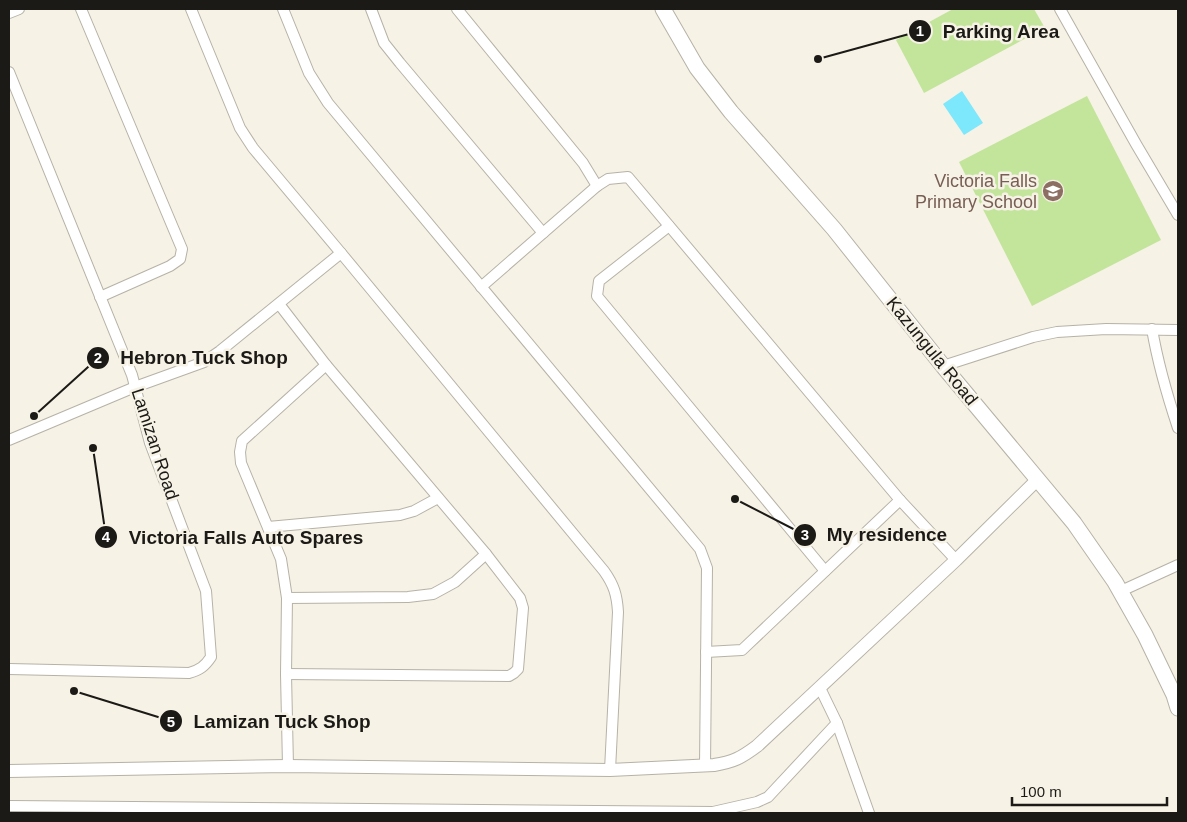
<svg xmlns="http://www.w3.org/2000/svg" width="1187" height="822" font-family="Helvetica,sans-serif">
	<rect width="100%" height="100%" fill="#f6f2e6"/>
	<g fill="#c3e49b">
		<path d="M953,9h81l11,19 -121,65 -28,-53z"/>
		<path d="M1087,96l74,144 -129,66 -73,-144z"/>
	</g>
	<path fill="#7de7fb" d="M962,91l21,32 -19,12 -21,-31z"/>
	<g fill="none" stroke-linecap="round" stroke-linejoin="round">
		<g stroke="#b6b2a7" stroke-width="12">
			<g id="minor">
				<path d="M81,9l101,240 -2,10 -10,7 -70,31"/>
				<path d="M191,9l49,119 13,20 88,105 263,318c10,14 13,24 14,41l-8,158"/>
				<path d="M283,9l26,64 19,30 372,446 7,19 -2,198"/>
				<path d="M371,9l13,34 16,20 143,170"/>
				<path d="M457,9l126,154 14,23"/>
				<path d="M1060,9l76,135 42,71"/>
				<path d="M9,13l10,-4"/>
				<path d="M9,72l123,303 18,68 56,148 5,66c-6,9 -11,13 -22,16l-180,-4"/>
				<path d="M669,226l-70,55 -2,15 228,275"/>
				<path d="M481,287l116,-101 11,-7 20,-2 272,323 56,60"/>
				<path d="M279,304l47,61 160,189 34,44 3,10 -5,61 -4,4 -5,3 -223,-2"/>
				<path d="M1152,329c6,35 15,66 26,99"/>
				<path d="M943,366l90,-29 24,-5 49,-3 72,1"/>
				<path d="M9,440l126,-53 69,-25 16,-11 121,-98"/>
				<path d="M268,527l132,-12 14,-4 24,-13"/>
				<path d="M1121,591l57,-26"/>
				<path d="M287,598l121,-1 25,-3 22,-12 31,-28"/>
				<path d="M706,652l36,-2 158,-150"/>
				<path d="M820,688l17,35 32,90"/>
				<path d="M288,766l-2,-92 1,-76 -6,-39 -40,-96 -1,-11 2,-11 84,-76"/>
				<path d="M9,806l704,6 44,-10 11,-5 69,-74"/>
			</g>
		</g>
		<g stroke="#b6b2a7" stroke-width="14">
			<path id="tertiary" d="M9,771l279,-5 322,4 104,-5c19,-3 27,-7 43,-19l199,-186 81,-80"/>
		</g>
		<g stroke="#b6b2a7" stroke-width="17">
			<path id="primary" d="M663,9l34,59 34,44 103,117 109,137 131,157 41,59 30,53 29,60 4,13"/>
		</g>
		<use href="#minor" stroke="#fff" stroke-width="10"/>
		<use href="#tertiary" stroke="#fff" stroke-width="12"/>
		<use href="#primary" stroke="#fff" stroke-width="15"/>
	</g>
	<defs>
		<g id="school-disc" transform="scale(1.125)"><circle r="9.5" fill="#8d6e63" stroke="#f6f2e6"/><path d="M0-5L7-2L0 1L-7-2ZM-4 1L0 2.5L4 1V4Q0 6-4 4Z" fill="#fff"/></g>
	</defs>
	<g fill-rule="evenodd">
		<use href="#school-disc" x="1053" y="191"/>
	</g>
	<g text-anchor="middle" stroke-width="5" stroke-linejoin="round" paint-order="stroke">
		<g font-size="18" fill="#785e54" stroke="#f6f2e6" text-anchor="end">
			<text x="1037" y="187">Victoria Falls<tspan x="1037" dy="21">Primary School</tspan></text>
		</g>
		<g font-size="18" fill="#1c1a16" stroke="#f6f2e6">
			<text transform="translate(932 351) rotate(51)" y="6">Kazungula Road</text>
			<text transform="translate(155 444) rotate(72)" y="6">Lamizan Road</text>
		</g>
	</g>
	<path fill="none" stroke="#1c1a16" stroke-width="2" d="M818 59L920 31M34 416L98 358M735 499L805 535M93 448L106 537M74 691L171 721"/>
	<g fill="#1c1a16" stroke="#f6f2e6" stroke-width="2">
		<circle cx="818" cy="59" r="5"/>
		<circle cx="34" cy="416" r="5"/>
		<circle cx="735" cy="499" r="5"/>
		<circle cx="93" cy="448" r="5"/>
		<circle cx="74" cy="691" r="5"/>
		<circle cx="920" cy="31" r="12"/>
		<circle cx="98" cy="358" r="12"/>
		<circle cx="805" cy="535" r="12"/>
		<circle cx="106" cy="537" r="12"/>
		<circle cx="171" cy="721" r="12"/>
	</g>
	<g font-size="15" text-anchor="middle" font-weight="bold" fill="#fff">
		<text x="920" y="36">1</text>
		<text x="98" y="363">2</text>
		<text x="805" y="540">3</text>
		<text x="106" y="542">4</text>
		<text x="171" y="727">5</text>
	</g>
	<g font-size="19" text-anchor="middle" font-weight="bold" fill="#1c1a16" stroke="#f6f2e6" stroke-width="5" stroke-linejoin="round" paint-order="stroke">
		<text x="1001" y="38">Parking Area</text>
		<text x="204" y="364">Hebron Tuck Shop</text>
		<text x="887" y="541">My residence</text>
		<text x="246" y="544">Victoria Falls Auto Spares</text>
		<text x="282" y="728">Lamizan Tuck Shop</text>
	</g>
	<rect width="1187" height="822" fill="none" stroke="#1c1a16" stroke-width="20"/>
	<path d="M1012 797v8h155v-8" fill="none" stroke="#1c1a16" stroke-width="2.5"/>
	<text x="1020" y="797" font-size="15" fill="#1c1a16" stroke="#f6f2e6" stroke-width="4" paint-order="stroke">100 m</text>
</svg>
